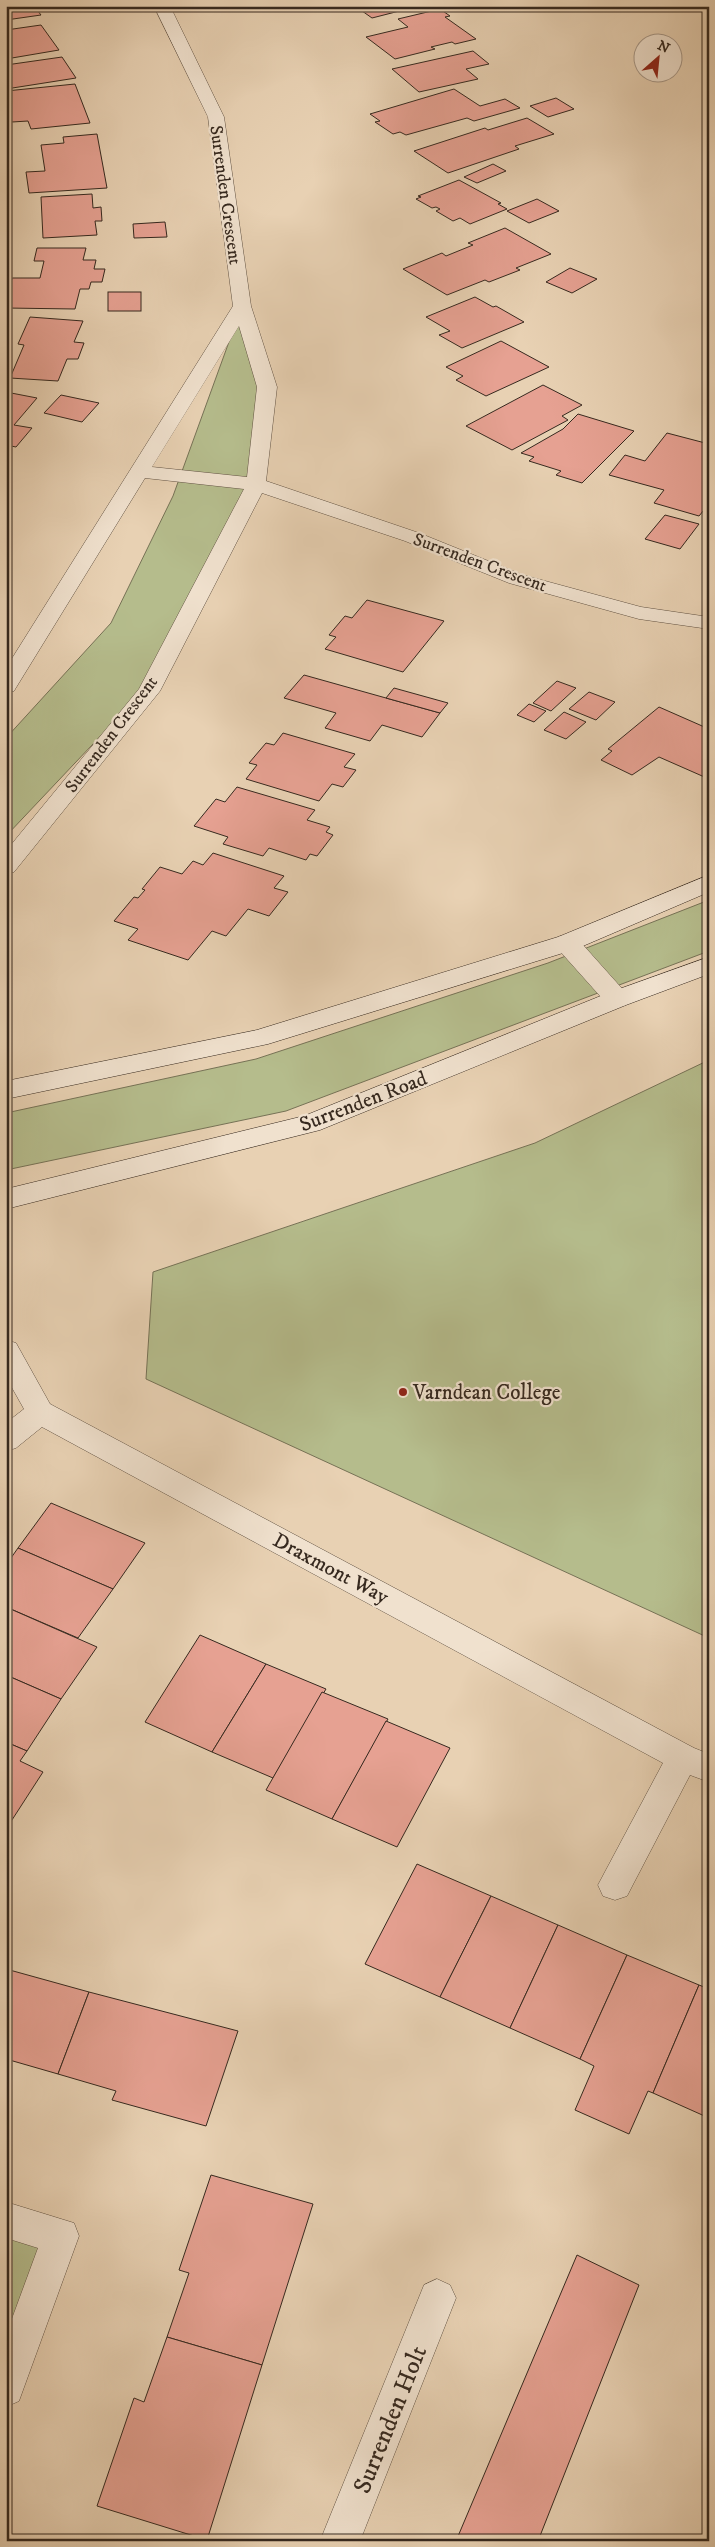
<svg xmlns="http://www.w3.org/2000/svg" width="715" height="2547" font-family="'IM FELL DW Pica',serif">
	<rect width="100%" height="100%" fill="#e8d1b3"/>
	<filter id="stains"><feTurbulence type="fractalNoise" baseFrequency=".004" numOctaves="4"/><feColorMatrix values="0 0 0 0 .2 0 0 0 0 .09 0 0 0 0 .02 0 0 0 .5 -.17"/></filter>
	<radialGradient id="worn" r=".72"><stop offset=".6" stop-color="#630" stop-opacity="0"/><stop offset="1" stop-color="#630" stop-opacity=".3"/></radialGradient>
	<g fill="#b5bc8c" stroke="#767256">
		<path d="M242,306l25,81 -17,99 -106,204 -138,146v-98l105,-115 62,-127z"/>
		<path d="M709,900v51l-423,160 -280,59v-57l250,-54 292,-96z"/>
		<path d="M709,1060v578l-563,-259 7,-107 382,-129z"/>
		<path d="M6,2220l55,16 -55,152z"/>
	</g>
	<g fill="#e6a192" stroke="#36291f">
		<path d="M6,6h28l7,9 -35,5z"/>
		<path d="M355,6h64l-47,12z"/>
		<path d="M440,9l10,7 -5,1 31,22 -21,5 -3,-2 -21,5 4,2 -40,10 -29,-22 42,-10 -10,-8z"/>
		<path d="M41,25l18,25 -53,9v-29z"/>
		<path d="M473,51l16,13 -23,5 12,10 -59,13 -27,-23z"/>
		<path d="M62,57l14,21 -70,11v-24z"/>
		<path d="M75,84l15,39 -59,6 -3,-8 -16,1 -6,-16v-15z"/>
		<path d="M454,89l26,17 25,-7 15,9 -46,13 -7,-3 -61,17 -6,-3 -7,2 -18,-12 5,-1 -10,-7z"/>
		<path d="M556,98l18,11 -26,8 -18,-11z"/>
		<path d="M527,118l27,16 -39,12 4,3 -71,24 -34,-22 71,-23 3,2z"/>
		<path d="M97,134l10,54 -78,5 -3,-21 19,-1 -4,-26 23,-2 -1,-6z"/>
		<path d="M493,164l13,7 -29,12 -13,-6z"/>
		<path d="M459,180l42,23 -3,1 9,5 -37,15 -10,-6 -7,3 -17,-10 4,-2 -4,-2 -4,1 -16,-9 5,-2 -3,-1z"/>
		<path d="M92,194l1,14 8,-1 1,14h-7l2,14 -54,3 -2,-41z"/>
		<path d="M537,199l22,12 -30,12 -22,-12z"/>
		<path d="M165,222l2,15 -33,1 -1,-14z"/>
		<path d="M505,228l46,26 -35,14 4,2 -31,12 -4,-2 -38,15 -44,-26 39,-16 4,3 27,-11 -5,-2z"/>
		<path d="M37,248h49l-3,12h13l-2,9h11l-3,13h-11l-2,7h-9l-5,20 -69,-1 6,-30h28l4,-17h-10z"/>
		<path d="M570,268l27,11 -25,14 -26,-11z"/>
		<rect x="108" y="292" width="33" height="19"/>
		<path d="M475,297l18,10 3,-1 28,16 -62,26 -23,-13 11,-4 -24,-14z"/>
		<path d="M30,317l53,4 -9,21 10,1 -6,16h-11l-9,22 -48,-3 14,-33 -6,-1z"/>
		<path d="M501,341l48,26 -63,29 -30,-16 7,-4 -17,-9z"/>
		<path d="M543,385l39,20 -20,11 6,4 -56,30 -46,-24z"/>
		<path d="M6,392l31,6 -23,27 18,3 -16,19 -10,-2z"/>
		<path d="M61,395l38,8 -17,19 -38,-9z"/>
		<path d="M578,414l56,17 -52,52 -26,-8 5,-4 -32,-10 5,-4 -13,-4 42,-24z"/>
		<path d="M667,433l42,11v60l-10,12 -45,-13 10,-13 -55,-15 16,-20 20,6z"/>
		<path d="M665,515l34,9 -19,25 -35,-10z"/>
		<path d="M367,600l77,21 -41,51 -78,-23 11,-12 -7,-2 16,-19 7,2z"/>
		<path d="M304,675l82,23 54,15 -18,24 -40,-12 -12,16 -45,-13 11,-15 -52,-15z"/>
		<path d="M557,681l19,7 -25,23 -18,-8z"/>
		<path d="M394,688l54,15 -8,10 -54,-15z"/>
		<path d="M589,692l26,10 -19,18 -27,-11z"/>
		<path d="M529,704l17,7 -12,11 -17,-7z"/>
		<path d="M659,707l50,22v50l-50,-22 -27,18 -31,-15 11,-9 -4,-2z"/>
		<path d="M564,712l22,10 -20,17 -22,-9z"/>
		<path d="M283,733l72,21 -11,13 12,3 -13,17 -11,-3 -13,17 -73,-22 11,-14 -8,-2 17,-20 8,2z"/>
		<path d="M237,787l78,23 -8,10 23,7 -4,5 7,3 -16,21 -7,-2 -4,6 -37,-12 -6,8 -40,-12 5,-7 -34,-11 22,-27 9,3z"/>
		<path d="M213,853l71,23 -10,12 14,4 -19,24 -21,-7 -22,27 -14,-5 -24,29 -60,-20 10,-11 -24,-8 20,-24 4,1 7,-8 -3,-1 18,-22 22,7 11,-13 10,4z"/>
		<path d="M51,1503l94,40 -32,46 -95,-41z"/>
		<path d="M18,1548l95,41 -35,49 -72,-31v-42z"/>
		<path d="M6,1607l91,40 -36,52 -55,-24z"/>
		<path d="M200,1635l66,29 -54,88 -67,-30z"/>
		<path d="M266,1664l60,25 -53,89 -61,-26z"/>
		<path d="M6,1675l55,24 -34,52 -21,-9z"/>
		<path d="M322,1692l66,27 -56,100 -66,-29z"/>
		<path d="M386,1721l64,27 -53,99 -65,-28z"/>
		<path d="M6,1742l21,9 -7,10 23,11 -33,51 -4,-2z"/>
		<path d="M417,1864l74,32 -51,101 -75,-33z"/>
		<path d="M491,1896l67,29 -48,103 -70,-31z"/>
		<path d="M558,1925l69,30 -47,104 -70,-31z"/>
		<path d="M627,1955l72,30 -46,108 -5,-2 -19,43 -54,-24 19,-44 -14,-7z"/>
		<path d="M6,1969l83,23 -31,82 -52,-15z"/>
		<path d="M699,1985l10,4v129l-56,-25z"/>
		<path d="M89,1992l149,39 -32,95 -94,-26 4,-9 -58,-17z"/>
		<path d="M211,2175l102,29 -51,161 -95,-28 22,-64 -10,-3z"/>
		<path d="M577,2255l62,30 -101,256h-82z"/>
		<path d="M167,2337l95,28 -55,175 -110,-34 37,-108 10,4z"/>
	</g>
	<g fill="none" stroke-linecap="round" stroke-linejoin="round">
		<g stroke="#625344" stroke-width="1">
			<g id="lane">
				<path d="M567,935l9,2 50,56 3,6 -3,6 -9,2 -9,-2 -50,-56 -3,-6 3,-6z"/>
				<path d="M437,2279l13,6 6,13 -96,243h-40l104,-256z"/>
			</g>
		</g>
		<g stroke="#625344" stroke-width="1">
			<g id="street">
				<path d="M154,6h16l54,111 27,189 26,81 -11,94 153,52 104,42 118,32 68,10v12l-70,-10 -130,-36 -104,-42 -143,-48 -102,198 -146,181 -8,2v-23l133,-162 105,-200 -99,-11 -128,208 -3,5 -8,2v-25l227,-362 -25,-189zM239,326l18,61 -10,90 -95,-10z"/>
				<path d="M6,1340l10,3 34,61 644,344 15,6v28l-19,-7 -63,121 -12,4 -12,-4 -5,-11 65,-122 -621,-336 -26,21 -10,3v-28l18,-14 -18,-32z"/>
				<path d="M6,2202l68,21 5,13 -60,165 -13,6v-72l32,-87 -32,-10z"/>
			</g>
		</g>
		<g stroke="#36291f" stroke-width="1">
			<g id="secondary">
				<path d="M709,875v17l-133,57 -308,95 -262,55v-18l251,-51 301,-93z"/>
				<path d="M709,957v17l-83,31 -306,125 -314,79v-20l298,-73 304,-123z"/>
			</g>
		</g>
		<use href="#lane" fill="#f0e1ce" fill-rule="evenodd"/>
		<use href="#street" fill="#f0e1ce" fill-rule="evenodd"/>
		<use href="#secondary" fill="#f0e1ce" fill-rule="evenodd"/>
	</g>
	<circle fill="#8f2418" stroke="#f0e1ce" stroke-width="2" cx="403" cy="1392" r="5"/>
	<g text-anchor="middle" stroke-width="4.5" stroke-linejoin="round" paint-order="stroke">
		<g font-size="18" fill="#36291f" stroke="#f0e1ce">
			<text transform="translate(226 195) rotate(82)" y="6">Surrenden Crescent</text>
			<text transform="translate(480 562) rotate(20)" y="6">Surrenden Crescent</text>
			<text transform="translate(111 734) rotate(-53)" y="6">Surrenden Crescent</text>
		</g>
		<g font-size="21" fill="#36291f" stroke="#f0e1ce">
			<text transform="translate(363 1101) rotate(-21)" y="7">Surrenden Road</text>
			<text transform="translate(331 1568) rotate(28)" y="7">Draxmont Way</text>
		</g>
		<g font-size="21" fill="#36291f" stroke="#f0e1ce" text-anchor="start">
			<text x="413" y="1399">Varndean College</text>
		</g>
		<g font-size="25" fill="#36291f" stroke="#f0e1ce">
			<text transform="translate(389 2419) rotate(-68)" y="9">Surrenden Holt</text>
		</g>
	</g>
	<rect width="715" height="2547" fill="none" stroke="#e8d1b3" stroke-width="25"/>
	<rect x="8" y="8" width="700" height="2532" fill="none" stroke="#36291f" stroke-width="2.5"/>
	<rect x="12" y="12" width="690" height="2522" fill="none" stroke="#36291f"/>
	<g transform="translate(658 58) rotate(27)"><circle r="24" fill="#f0e1ce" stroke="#a69788"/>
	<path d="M0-4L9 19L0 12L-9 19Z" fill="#8f2418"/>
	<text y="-8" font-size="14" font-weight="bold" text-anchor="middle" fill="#36291f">N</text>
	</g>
	<rect width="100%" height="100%" filter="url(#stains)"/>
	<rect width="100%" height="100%" fill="url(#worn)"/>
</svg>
